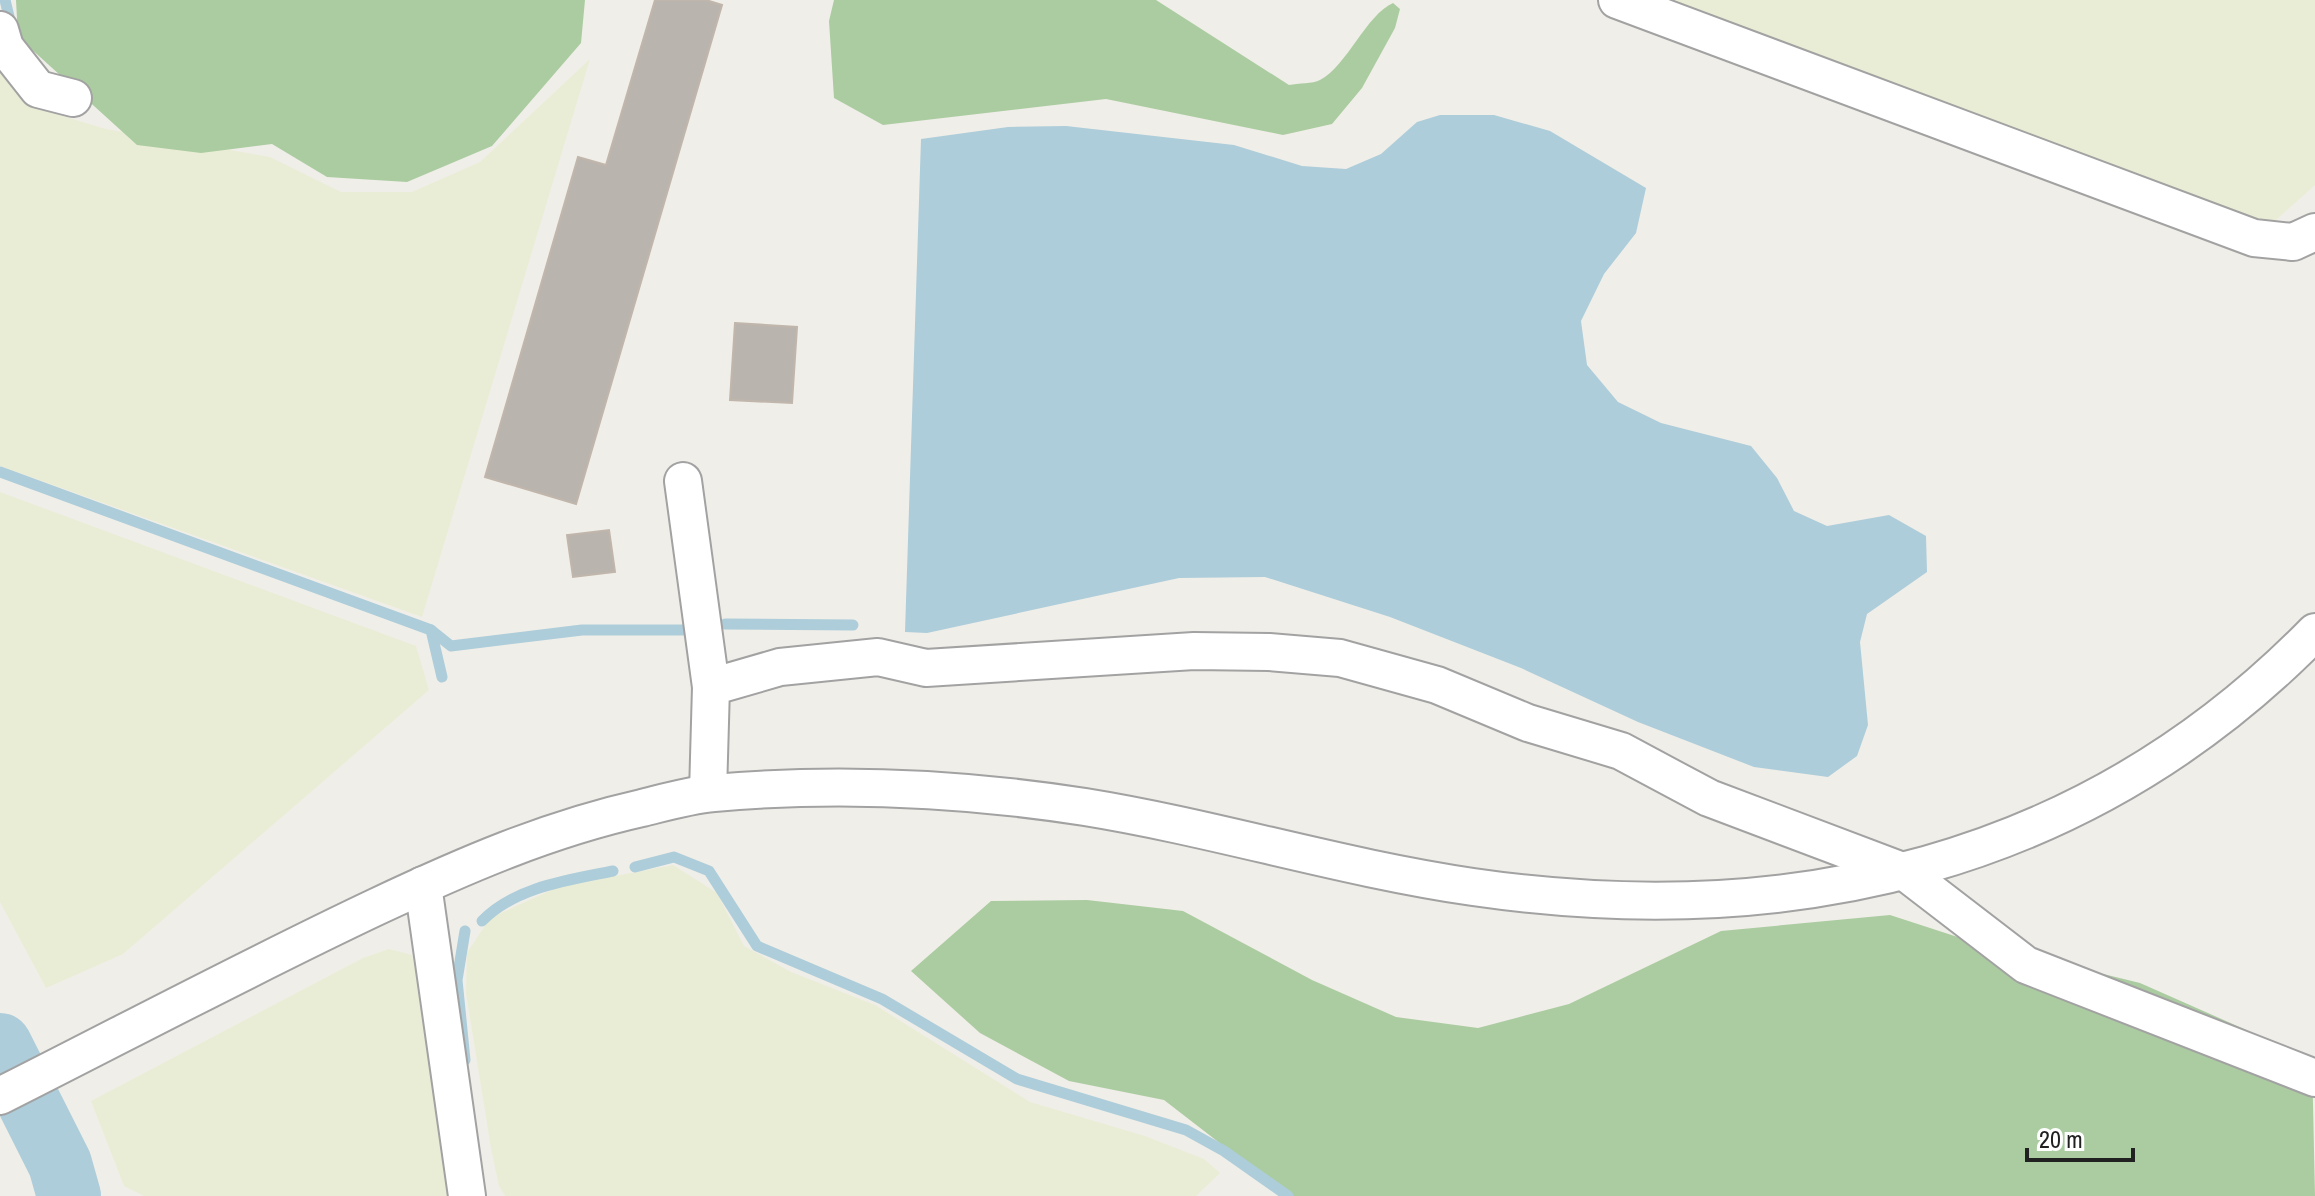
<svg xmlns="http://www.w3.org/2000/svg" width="2315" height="1196" font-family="'Archivo Narrow',sans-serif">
	<rect width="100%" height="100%" fill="#f0eee8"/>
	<g fill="#eaedd6">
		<path d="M1672,0h643v185l-47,42z"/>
		<path d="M590,59l-168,558 -422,-151v-400l36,42 70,21 164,28 71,35h71l68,-30z"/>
		<path d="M0,492l416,154 13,44 -306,264 -77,34 -46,-86z"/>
		<path d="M673,865l44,28 27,53 47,26 84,33 155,97 115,34 59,23 16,14 -24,23h-691l-6,-10 -8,-38 -25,-155 1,-40 23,-35 68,-31z"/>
		<path d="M389,949l23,6 18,74 18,167h-304l-20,-10 -33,-85 272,-143z"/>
	</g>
	<g fill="#abcca1">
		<path d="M16,0h569l-4,43 -89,103 -85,36 -80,-5 -55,-33 -71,9 -64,-8 -119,-108z"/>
		<path d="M834,0h322l133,85c9,-2 24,-1 31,-5 27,-14 46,-65 73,-77l7,6 -5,19 -33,60 -30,36 -49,11 -177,-36 -223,26 -49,-27 -5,-77z"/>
		<path d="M1087,900l96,11 129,69 84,37 82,11 91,-24 152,-73 169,-16 83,27 167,41 172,76 3,137h-1027l-124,-96 -95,-19 -89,-48 -69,-62 80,-70z"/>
	</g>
	<path fill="#adcdda" d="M1440,115h54l56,16 96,57 -10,45 -32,41 -23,47 6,44 31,37 43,21 90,23 26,32 17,33 33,15 62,-11 37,21 1,36 -60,42 -7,28 8,83 -11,31 -29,21 -74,-10 -116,-45 -117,-54 -131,-51 -125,-40 -86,1 -252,55 -22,-1 16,-493 87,-12 58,-1 168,19 68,21 44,3 35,-15 36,-32z"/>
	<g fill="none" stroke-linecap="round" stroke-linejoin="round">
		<g stroke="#adcdda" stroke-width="11">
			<path d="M5,0l7,29"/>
			<path d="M0,472l431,158 11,47"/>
			<path d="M725,624l128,1"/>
			<path d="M431,630l20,16 131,-16h102"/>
			<path d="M635,867l39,-10 35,14 48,75 125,53 135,80 169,51 38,21 64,45"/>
			<path d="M482,921c33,-34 86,-41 131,-50"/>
			<path d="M465,931l-8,49 8,80"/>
		</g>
		<path stroke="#adcdda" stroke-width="64" d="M0,1045l60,119 9,32"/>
	</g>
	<g fill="#bab4ae" stroke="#c1b6ac" stroke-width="2">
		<path d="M655,0h51l16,5 -146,499 -91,-27 93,-320 28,8z"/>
		<path d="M735,323l62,4 -5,76 -62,-3z"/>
		<path d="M609,530l6,42 -42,5 -6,-42z"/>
	</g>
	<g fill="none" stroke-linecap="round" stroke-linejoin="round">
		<g stroke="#a2a2a2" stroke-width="40">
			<g id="minor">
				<path d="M1617,0l637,238 39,4 22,-10"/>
				<path d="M0,30l5,17 33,42 35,9"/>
				<path d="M683,481l28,206"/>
				<path d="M708,793l3,-106 69,-20 98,-10 48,11 268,-17 75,1 71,6 97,27 91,38 93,28 88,47 196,74 121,93 289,113"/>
				<path d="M423,885l44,311"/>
				<path d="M0,1096c125,-63 249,-129 376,-189 87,-41 172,-78 266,-99 24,-6 48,-13 72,-15 124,-11 248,-5 371,14 130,21 257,61 388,80 317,46 613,-21 842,-255"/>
			</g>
		</g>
		<use href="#minor" stroke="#fff" stroke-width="36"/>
	</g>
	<path d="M2027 1148v12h106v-12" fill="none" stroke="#212121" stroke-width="4"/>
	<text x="2039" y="1148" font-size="24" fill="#212121" stroke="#ffffff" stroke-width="6" paint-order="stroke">20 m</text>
</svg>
